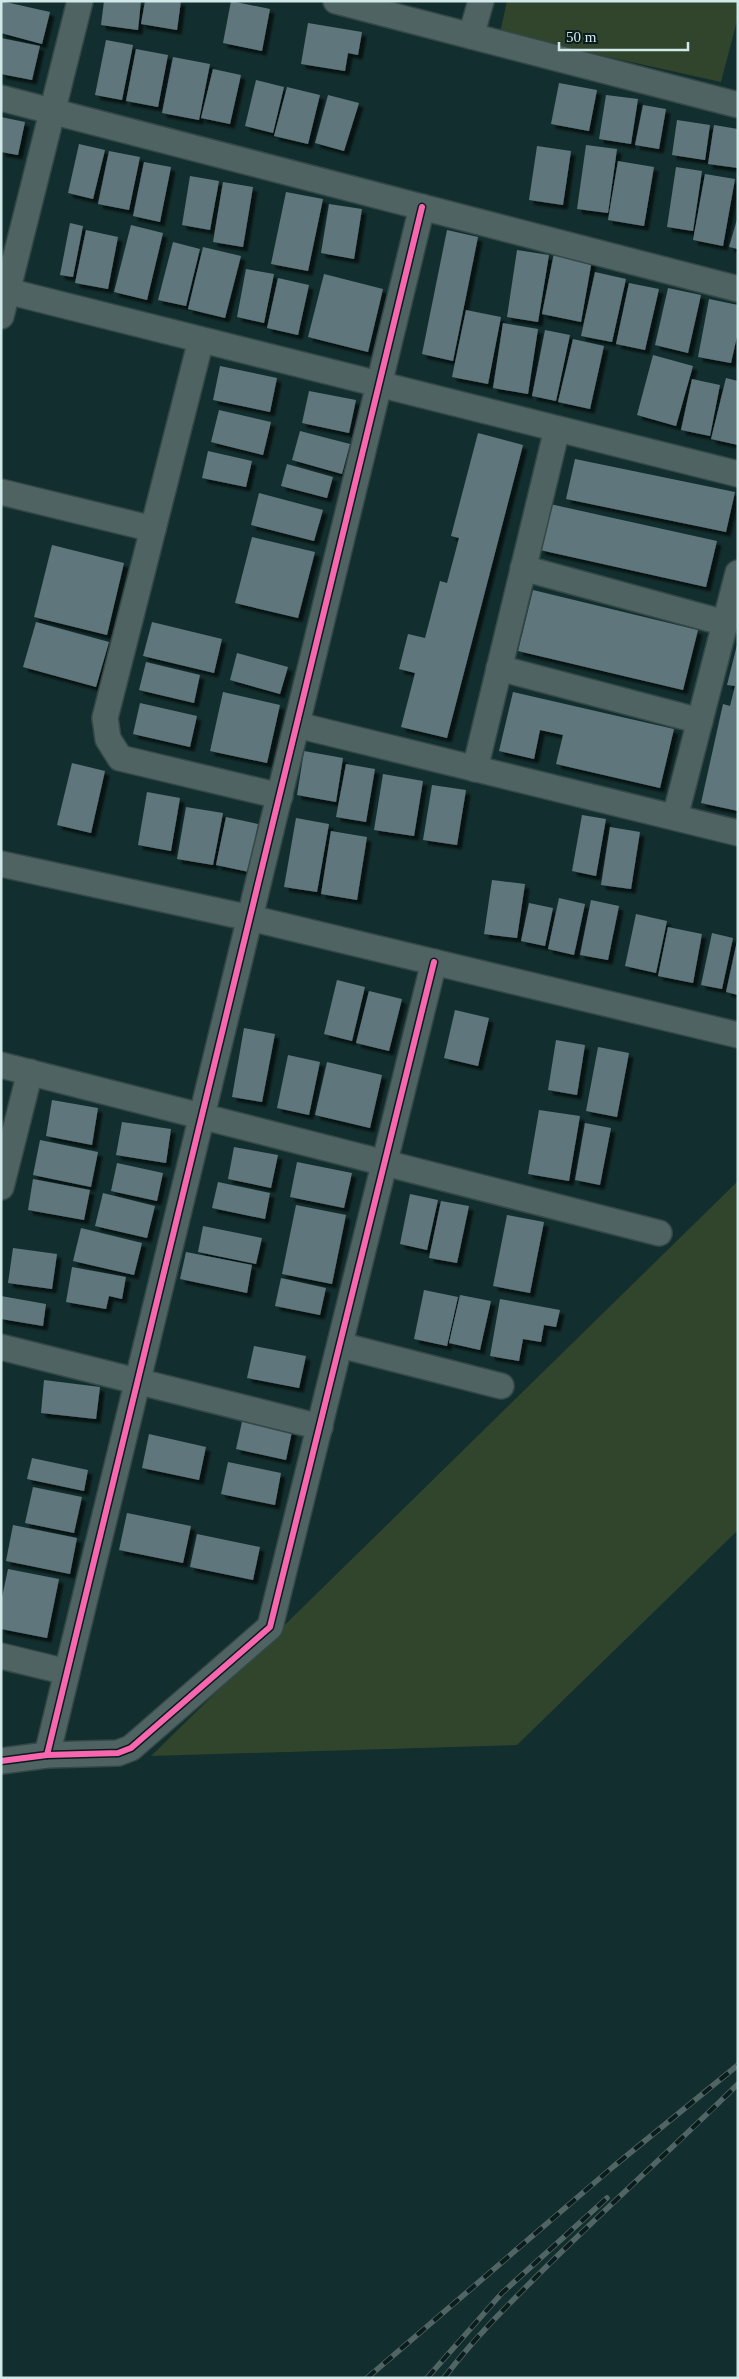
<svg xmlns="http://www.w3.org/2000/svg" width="739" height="2379" font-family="Georgia,serif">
	<defs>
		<filter id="shadow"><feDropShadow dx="4.5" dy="4.5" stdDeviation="1" flood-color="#0009"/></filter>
	</defs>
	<rect width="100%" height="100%" fill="#132e2e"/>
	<g fill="#31452d">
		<path d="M507,1h231v16l-17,65 -221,-49z"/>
		<path d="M738,1181v349l-221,215 -366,11z"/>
	</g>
	<g fill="#5f767b" filter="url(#shadow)">
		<path d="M1,1l49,11 -8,32 -41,-11z"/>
		<path d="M104,1h37l-3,29 -37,-5z"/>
		<path d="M145,1h36l-4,29 -36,-6z"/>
		<path d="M231,1l39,8 -8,42 -39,-8z"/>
		<path d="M308,23l54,9 -4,23 -10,-2 -3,18 -44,-7z"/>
		<path d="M1,38l39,8 -8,34 -31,-6z"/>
		<path d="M106,40l27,5 -11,55 -27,-5z"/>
		<path d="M136,49l32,6 -10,52 -32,-6z"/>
		<path d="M173,57l37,7 -11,56 -37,-7z"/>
		<path d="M213,69l28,6 -11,49 -29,-6z"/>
		<path d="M256,80l28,7 -11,46 -28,-7z"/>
		<path d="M559,83l38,7 -8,41 -38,-7z"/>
		<path d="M287,87l33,8 -12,49 -34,-8z"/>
		<path d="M328,95l31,8 -15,48 -29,-8z"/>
		<path d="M606,95l32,4 -7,45 -32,-5z"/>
		<path d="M643,105l23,4 -7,40 -24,-4z"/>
		<path d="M1,117l24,5 -7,33 -17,-3z"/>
		<path d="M677,120l33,5 -5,35 -33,-5z"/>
		<path d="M714,125l24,4v39l-30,-4z"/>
		<path d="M79,144l26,6 -12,49 -25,-6z"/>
		<path d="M586,145l31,4 -9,64 -31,-4z"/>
		<path d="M537,146l34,5 -8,54 -34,-5z"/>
		<path d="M109,151l31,6 -11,53 -31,-6z"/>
		<path d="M618,161l36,6 -10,59 -36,-6z"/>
		<path d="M144,162l27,5 -11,55 -27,-6z"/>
		<path d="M676,167l26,4 -9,60 -26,-4z"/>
		<path d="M705,174l30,5 -12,67 -30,-6z"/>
		<path d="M190,176l29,5 -9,49 -28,-5z"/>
		<path d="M223,182l30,5 -10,60 -30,-5z"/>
		<path d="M286,192l37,7 -15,72 -37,-7z"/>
		<path d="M329,204l33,5 -8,50 -33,-6z"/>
		<path d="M738,216v33l-9,-2z"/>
		<path d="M70,223l13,3 -10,51 -13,-2z"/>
		<path d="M131,225l32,8 -16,67 -33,-8z"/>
		<path d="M86,230l32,7 -10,52 -33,-6z"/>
		<path d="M447,230l31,7 -25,124 -31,-7z"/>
		<path d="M173,242l27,7 -14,57 -28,-6z"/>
		<path d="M203,247l38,9 -16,62 -37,-9z"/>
		<path d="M517,250l32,5 -11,67 -31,-5z"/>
		<path d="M554,253l38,7 -11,62 -39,-8z"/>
		<path d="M246,269l28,5 -10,49 -27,-6z"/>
		<path d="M595,272l31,7 -14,63 -31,-6z"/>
		<path d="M324,274l59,15 -15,63 -60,-15z"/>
		<path d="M278,278l31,7 -11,50 -31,-7z"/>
		<path d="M629,283l30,6 -14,61 -29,-6z"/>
		<path d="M668,288l33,7 -13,58 -33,-8z"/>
		<path d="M709,299l29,6v27l-7,31 -33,-6z"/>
		<path d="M466,310l35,7 -13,67 -36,-7z"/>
		<path d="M503,323l35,6 -10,65 -35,-6z"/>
		<path d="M545,330l25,5 -14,66 -24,-5z"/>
		<path d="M573,339l31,7 -14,63 -32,-7z"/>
		<path d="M653,355l40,11 -17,60 -39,-11z"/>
		<path d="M220,366l57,12 -7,34 -57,-12z"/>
		<path d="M726,378l12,3v64l-27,-6z"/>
		<path d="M692,379l28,6 -10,51 -29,-6z"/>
		<path d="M309,391l47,9 -7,33 -47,-10z"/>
		<path d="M219,410l52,12 -8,33 -52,-13z"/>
		<path d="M300,431l50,13 -8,30 -50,-14z"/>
		<path d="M478,433l45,12 -76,293 -46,-11 14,-54 -16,-4 9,-35 17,4 15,-57 7,2 12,-45 -8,-2z"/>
		<path d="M208,451l44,10 -6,26 -44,-9z"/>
		<path d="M575,459l160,33 -9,40 -160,-33z"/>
		<path d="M287,464l46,13 -6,21 -46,-12z"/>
		<path d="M259,493l64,17 -9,31 -63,-16z"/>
		<path d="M550,504l167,37 -11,46 -166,-37z"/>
		<path d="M252,537l63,15 -17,66 -63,-15z"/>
		<path d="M52,545l72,18 -17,72 -73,-18z"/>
		<path d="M533,590l165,40 -15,60 -165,-39z"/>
		<path d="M36,622l73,20 -13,45 -73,-20z"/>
		<path d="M152,622l70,17 -8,34 -71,-17z"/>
		<path d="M738,641v170l-37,-8 22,-99 7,2 5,-20 -8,-1z"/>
		<path d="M237,653l51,14 -8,27 -50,-14z"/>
		<path d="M146,662l54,13 -6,28 -55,-13z"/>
		<path d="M223,692l57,13 -13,58 -57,-12z"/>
		<path d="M513,692l161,37 -14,59 -104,-24 7,-29 -23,-5 -6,29 -35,-8z"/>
		<path d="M140,703l57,13 -7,31 -57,-13z"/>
		<path d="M304,751l39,7 -7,44 -39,-7z"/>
		<path d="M72,763l33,8 -14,62 -34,-8z"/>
		<path d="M346,764l29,5 -9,53 -30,-5z"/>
		<path d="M383,774l40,7 -9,55 -40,-6z"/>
		<path d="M432,785l34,5 -9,55 -34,-5z"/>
		<path d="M147,792l33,6 -9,53 -33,-6z"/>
		<path d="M186,807l37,6 -10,52 -36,-6z"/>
		<path d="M582,815l24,4 -10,57 -24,-5z"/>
		<path d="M226,817l32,7 -9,48 -33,-7z"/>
		<path d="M296,818l33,6 -12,68 -33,-5z"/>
		<path d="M610,827l30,5 -9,57 -30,-4z"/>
		<path d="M331,831l36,6 -10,63 -36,-6z"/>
		<path d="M492,880l33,4 -8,54 -33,-4z"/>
		<path d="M559,898l26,6 -11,51 -26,-6z"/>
		<path d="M591,900l28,6 -11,54 -28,-5z"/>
		<path d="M529,903l24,5 -8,38 -24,-5z"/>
		<path d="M636,914l31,7 -11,52 -31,-7z"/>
		<path d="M668,927l34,7 -9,49 -35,-7z"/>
		<path d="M712,933l21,5 -11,51 -21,-4z"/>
		<path d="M737,941h1v54l-12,-3z"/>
		<path d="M337,980l28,7 -13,54 -28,-7z"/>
		<path d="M369,991l33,8 -13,52 -33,-8z"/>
		<path d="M455,1010l34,8 -11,48 -34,-8z"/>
		<path d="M244,1028l31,6 -13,68 -30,-5z"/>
		<path d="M556,1040l29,5 -8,50 -29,-5z"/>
		<path d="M598,1047l31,6 -12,64 -31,-6z"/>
		<path d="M288,1055l32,7 -11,53 -32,-7z"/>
		<path d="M327,1062l55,13 -12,53 -55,-13z"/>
		<path d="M52,1100l46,8 -6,37 -46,-9z"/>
		<path d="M539,1110l41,6 -11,65 -41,-7z"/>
		<path d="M122,1122l49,7 -5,34 -50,-8z"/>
		<path d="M585,1123l26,5 -11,57 -25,-5z"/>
		<path d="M40,1140l58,12 -7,35 -58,-12z"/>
		<path d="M234,1147l44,8 -7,33 -43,-9z"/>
		<path d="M297,1162l55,11 -8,35 -54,-11z"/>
		<path d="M117,1163l46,10 -6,28 -46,-10z"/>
		<path d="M33,1179l57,11 -6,30 -56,-10z"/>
		<path d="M218,1182l52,11 -5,26 -53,-11z"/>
		<path d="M103,1193l52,13 -8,32 -52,-12z"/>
		<path d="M410,1194l28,6 -11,50 -27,-6z"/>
		<path d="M441,1201l28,5 -12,57 -28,-5z"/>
		<path d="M296,1205l50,10 -14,69 -50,-10z"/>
		<path d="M507,1215l37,7 -14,71 -37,-7z"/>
		<path d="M203,1226l59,12 -6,26 -58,-12z"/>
		<path d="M81,1228l61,15 -8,32 -61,-14z"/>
		<path d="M13,1248l44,6 -5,35 -44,-6z"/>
		<path d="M186,1252l66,13 -5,28 -67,-14z"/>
		<path d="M72,1267l54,10 -4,22 -13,-3 -3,13 -40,-7z"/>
		<path d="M281,1278l45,10 -6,27 -45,-9z"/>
		<path d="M424,1290l34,7 -11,49 -33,-7z"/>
		<path d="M460,1295l31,6 -11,49 -31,-7z"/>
		<path d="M1,1296l45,8 -3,22 -42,-7z"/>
		<path d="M500,1299l60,11 -4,17 -12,-2 -3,17 -18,-3 -4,22 -29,-5z"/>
		<path d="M254,1346l52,10 -7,32 -52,-10z"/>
		<path d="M44,1380l56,7 -4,32 -55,-6z"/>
		<path d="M243,1417l50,10 -7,33 -50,-11z"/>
		<path d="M149,1434l57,13 -7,33 -57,-12z"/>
		<path d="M32,1458l56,12 -4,21 -57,-12z"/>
		<path d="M228,1462l53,11 -6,32 -54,-11z"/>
		<path d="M33,1487l49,10 -8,36 -49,-10z"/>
		<path d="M127,1513l64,13 -8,37 -64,-13z"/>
		<path d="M13,1525l64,13 -7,36 -64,-13z"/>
		<path d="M197,1534l63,13 -7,33 -63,-13z"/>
		<path d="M8,1569l51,10 -12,59 -46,-9v-27z"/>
	</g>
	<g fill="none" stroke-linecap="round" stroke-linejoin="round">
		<g stroke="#354848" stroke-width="28">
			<g id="minor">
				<path d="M336,1l402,104"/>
				<path d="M471,36l10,-35"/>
				<path d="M1,98l737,191"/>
				<path d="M7,291l731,183"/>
				<path d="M1,316l79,-315"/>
				<path d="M201,340l-96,378 3,21 12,19 160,38"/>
				<path d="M1,492l152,37"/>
				<path d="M523,568l202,55"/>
				<path d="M499,668l201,53"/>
				<path d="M297,725l441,108"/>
				<path d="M475,769l82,-340"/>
				<path d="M675,817l63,-244"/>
				<path d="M1,864l249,54 488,117"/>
				<path d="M1,1065l658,168"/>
				<path d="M1,1187l29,-115"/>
				<path d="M340,1345l161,41"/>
				<path d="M1,1347l319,80"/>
				<path d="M1,1656l66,16"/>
				<path d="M47,1755l375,-1548"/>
				<path d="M1,1761l46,-6 71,-2 13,-5 139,-121 164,-665"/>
			</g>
		</g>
		<use href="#minor" stroke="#506363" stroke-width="25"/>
		<g stroke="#516565" stroke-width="5.5">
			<g id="rail">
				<path d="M367,2378l247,-212 124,-101"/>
				<path d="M427,2378l75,-85 105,-95"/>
				<path d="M444,2378c29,-39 64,-73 98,-107 64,-63 131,-123 196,-187"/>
			</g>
		</g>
		<use href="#rail" stroke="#0a1c1c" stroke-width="4" stroke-dasharray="11" stroke-linecap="butt"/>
		<g stroke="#0a1c1c" stroke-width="9">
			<g id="cycleway">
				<path d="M47,1755l375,-1548"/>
				<path d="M1,1761l46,-6 71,-2 13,-5 139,-121 164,-665"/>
			</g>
		</g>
		<use href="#cycleway" stroke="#f766af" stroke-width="6"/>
	</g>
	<rect width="739" height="2379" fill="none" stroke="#d2e9e9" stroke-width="5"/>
	<path d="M559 42v8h129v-8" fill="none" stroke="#d2e9e9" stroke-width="2.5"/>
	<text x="566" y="42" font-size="15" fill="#d2e9e9" stroke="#0a1c1c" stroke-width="4" paint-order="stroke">50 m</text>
</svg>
